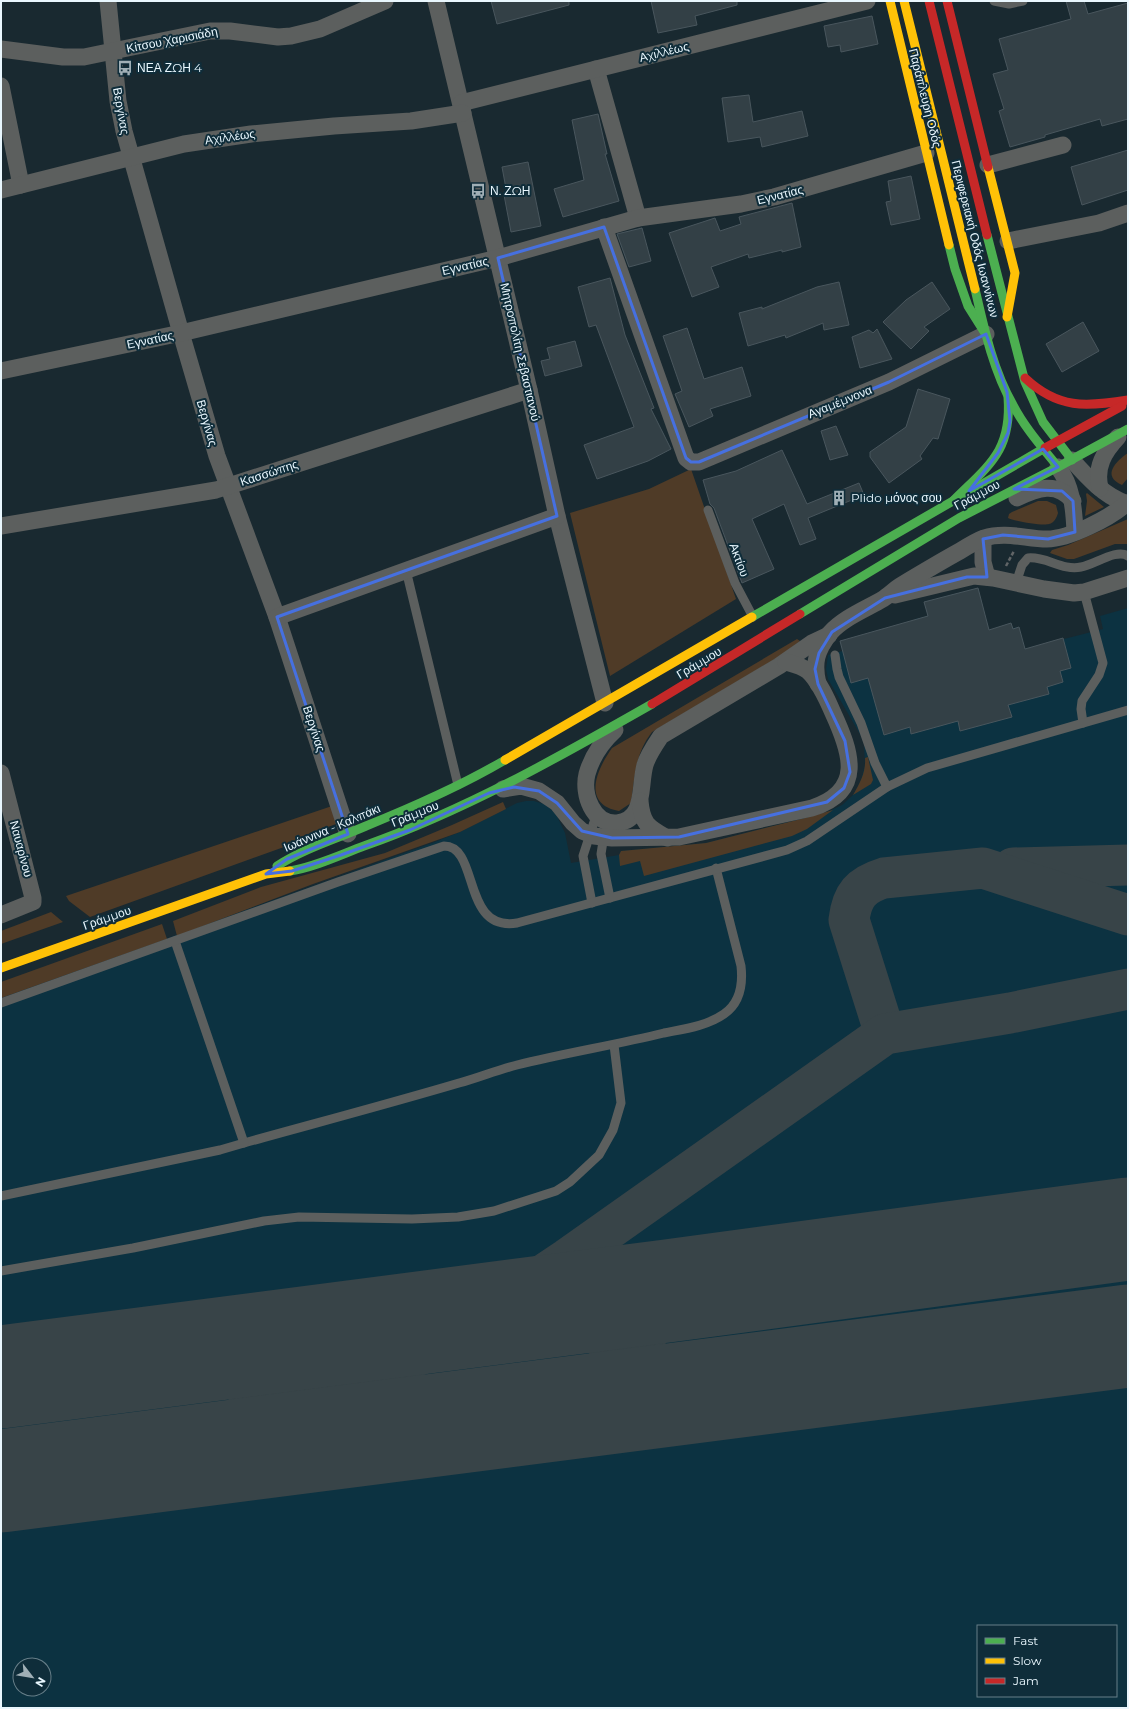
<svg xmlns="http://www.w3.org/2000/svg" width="1129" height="1709" font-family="Montserrat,sans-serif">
	<rect width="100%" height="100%" fill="#192930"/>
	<path fill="#0c3241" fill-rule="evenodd" d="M978,588l11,42 22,-7 2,5 6,-1 6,22 78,-20 -3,-13 28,-8v1100h-1127v-710l434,-156 25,-10 57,-29 9,-2h8l10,3 7,5 6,7 8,17 6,30 48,-8 2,-4 85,-8 121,-31 15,-7 11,-10 8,-15 4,-15 -1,-21 -3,-8 -33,-57 -2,-10 2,-14 90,-25 -3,-11 13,-3 -4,-14zM978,1626h138v70h-138zM20,1665h24v24h-24z"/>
	<g fill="#4f3b27">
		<path d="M1128,453v25l-6,7c-21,-9 -6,-24 6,-32z"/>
		<path d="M691,469l45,130 -126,77 -40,-163 79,-24z"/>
		<path d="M1087,493l17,14 -19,9 2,-15 -1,-7z"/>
		<path d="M1038,501h9l9,4 2,8c-1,4 -4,10 -9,11 -7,2 -35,-3 -41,-6l1,-4 3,-2z"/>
		<path d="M1128,519v25h-13l-41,15h-7l-17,-6 2,-3 16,-5z"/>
		<path d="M797,639l3,2 -18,14 -130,77c-17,22 -17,44 -21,71l-12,8c-38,-7 -22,-42 -7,-63z"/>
		<path d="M868,757l5,23 -2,4 -18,11c7,-12 13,-23 12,-37z"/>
		<path d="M503,802l3,7 -46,23 -147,52 -136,52 -4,-15 88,-34 124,-34 67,-28z"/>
		<path d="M332,806l4,18 -33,12 -19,11 -194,70 -21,-16 -3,-5z"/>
		<path d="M833,810l-26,19 -15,7 -148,40 -4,-15 -20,5 -1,-11 2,-4 85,-8 99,-25z"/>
		<path d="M51,912l12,10 -62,22v-13z"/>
		<path d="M162,924l5,15 -166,59v-16z"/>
	</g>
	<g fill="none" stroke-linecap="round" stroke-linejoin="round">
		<g stroke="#384448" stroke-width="41">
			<path d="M1013,868l115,-3"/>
			<path d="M885,1034l-36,-114c3,-25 12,-35 35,-42l99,-10 145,47"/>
			<path d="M598,1242c-13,12 -24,29 -26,48 -1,24 34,58 58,60 5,0 11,-1 16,-1"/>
			<path d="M249,1399l120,-23 52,-22 28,-16 118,-79 318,-225 125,-21 118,-24"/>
		</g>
		<g stroke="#384448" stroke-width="103">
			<path d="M1,1377l666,-86 461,-62"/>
			<path d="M1,1481l1127,-145"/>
		</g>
	</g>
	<g fill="#334046" stroke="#49565d">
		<path d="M491,1h78v4l-72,19z"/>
		<path d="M651,1h86v4l-42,11 2,9 -39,8z"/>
		<path d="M1066,1h18l4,13 40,-11v116l-26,7 -2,-7 -55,16v2l-35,10 -11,-36 5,-2 -11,-35 15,-4 -9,-31 72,-20z"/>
		<path d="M872,16l6,28 -37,8 -1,-7 -12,2 -4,-21z"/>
		<path d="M749,95l4,27 49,-11 6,25 -46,11 -2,-10 -32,5 -6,-44z"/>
		<path d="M598,114l9,40h-2l14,47 -56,16 -9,-28 30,-9 -12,-60z"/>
		<path d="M1128,150v40l-46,15 -11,-38z"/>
		<path d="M528,162l13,64 -30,6 -7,-37 3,-1 -5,-27z"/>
		<path d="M911,176l9,43 -29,6 -5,-23 5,-1 -3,-20z"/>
		<path d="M792,203l9,44 -19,5v-2l-33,8 -1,-4 -37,13 8,20 -27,10 -23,-64 46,-15 5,13 21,-7 -2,-7z"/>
		<path d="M642,228l9,33 -22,6 -12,-33z"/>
		<path d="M610,278l15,57 29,73 -3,1 20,40 -23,12 -51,18 -13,-34 50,-18 -38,-102 -7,2 -11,-40z"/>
		<path d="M839,282l10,43 -25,5 -1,-7 -37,15 -1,-3 -37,11 -9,-33 23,-6v2l55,-22z"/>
		<path d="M932,282l18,27 -26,18 5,4 -18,18 -28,-27 23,-22z"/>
		<path d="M1083,322l16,29 -37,21 -16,-28z"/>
		<path d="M687,328l17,51 38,-12 9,29 -41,13 3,7 -24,11 -14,-33 7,-3 -19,-55z"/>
		<path d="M877,329l15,30 -32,9 -8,-31 17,-7 4,3z"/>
		<path d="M575,341l7,25 -37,10 -4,-15 9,-2 -3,-11z"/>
		<path d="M918,389l32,10 -12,40 -5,-1 -13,18 2,3 -33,24 -19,-26v-5l36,-25z"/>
		<path d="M836,426l12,29 -18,5 -9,-29z"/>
		<path d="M782,450l25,54 52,-21 5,12 -56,23 8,21 -16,6 -16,-41 -32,15 22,50 -32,14 -28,-75 -4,-4 -7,-24 33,-9z"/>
		<path d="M978,588l11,42 22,-7 2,6 6,-2 6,22 38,-11 8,30 -11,3 3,11 -16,5 2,7 -41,11 4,12 -52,14 -2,-10 -47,13 -1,-7 -26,8 -16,-57 -17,5 -11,-42 88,-25 -4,-14z"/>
	</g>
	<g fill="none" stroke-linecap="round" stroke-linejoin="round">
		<path stroke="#616567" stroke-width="2.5" stroke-dasharray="4 2" stroke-linecap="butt" d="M1006,566l8,-15"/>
		<g stroke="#5c5f5e" stroke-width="9">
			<path d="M994,1l15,3 14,-3"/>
			<path d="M708,510l27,73 18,34"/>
			<path d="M406,570l52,215"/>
			<path d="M1016,583l6,-18 6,-7c18,-2 34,13 53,9 13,-2 36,-19 47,-11"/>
			<path d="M835,655l2,14 2,8 22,46 14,40 12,24"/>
			<path d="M1083,723l-2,-14 1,-8 17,-26 4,-12 -19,-71"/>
			<path d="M604,835l-3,19 9,44"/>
			<path d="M592,903l-9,-47 13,-40"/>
			<path d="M175,941l69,202c72,-20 144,-39 215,-60 19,-5 38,-13 58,-18 48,-12 98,-20 147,-32 20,-4 43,-7 60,-19 16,-11 19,-30 17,-48l-25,-98"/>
			<path d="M1,1003l337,-121 106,-36c36,0 17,86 73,77l270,-73 20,-9 80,-54 40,-19 201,-58"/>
			<path d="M1,1196l219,-46 24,-7"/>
			<path d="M1,1271l132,-23 131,-27 35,-4 113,2 46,-2 36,-6 62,-20 14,-9 29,-27 14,-25 8,-27 -7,-58"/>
		</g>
		<g stroke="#5c5f5e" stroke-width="17">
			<path d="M108,1l10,100 6,30 57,202 36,123 60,161 71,217"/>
			<path d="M436,1l93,389 28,126 48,187"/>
			<path d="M1,49l62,8h21l126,-26h20l48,6 13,-1 29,-7 65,-28"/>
			<path d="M596,69l42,149"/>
			<path d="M1,86l20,99"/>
			<path d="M461,103l406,-102"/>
			<path d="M988,165l75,-20"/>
			<path d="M1,190l183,-46 67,-10 83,-8 77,-5 52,-8"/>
			<path d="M604,227l82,231 5,4h8l190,-80 97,-48"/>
			<path d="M1008,241l91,-18 29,-10"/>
			<path d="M1,371l180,-38 317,-75 140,-40 103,-14 33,-7 152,-44"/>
			<path d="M1072,460c15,17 33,37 56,44"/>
			<path d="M1058,467c14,19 16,41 17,65"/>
			<path d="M1100,488c-5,-21 4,-36 18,-51"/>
			<path d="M1017,498c20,-10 40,-17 56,3"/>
			<path d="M1,526l215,-36 313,-100"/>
			<path d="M983,539v23l4,15"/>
			<path d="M895,595l79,-19 19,2 51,11 30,4 10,-1 44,-14"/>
			<path d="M277,617l280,-101"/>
			<path d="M818,684c-5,-21 -2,-33 12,-51 13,-15 36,-24 53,-34 6,-4 11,-9 17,-13 20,-12 40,-24 60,-35 8,-5 16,-10 24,-13 22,-7 42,1 63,1 22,0 63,-21 80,-36"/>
			<path d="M615,730c-13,12 -23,26 -28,44 -5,20 6,51 30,49 29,-3 22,-37 28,-58 3,-10 10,-20 16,-29l118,-70 33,-23 17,-8"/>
			<path d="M1,773l32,125v4l-32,13"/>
			<path d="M503,789l18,-3 18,5 18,12 16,20 9,8 12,5 18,2 67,-1 133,-29c53,-17 39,-56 21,-95 -6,-14 -14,-32 -25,-42 -6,-5 -15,-7 -22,-9"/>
			<path d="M640,801c2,23 8,26 27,37"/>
		</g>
		<g stroke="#4caf50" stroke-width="9">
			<path d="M987,235l38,147 18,40 29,38"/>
			<path d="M949,245l6,24 13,37 17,27"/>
			<path d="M975,289c9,39 18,81 38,116 12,23 29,42 45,62l70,-38"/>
			<path d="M954,500c35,-35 58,-49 54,-103"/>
			<path d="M800,614l159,-96 99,-51"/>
			<path d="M752,617l291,-168"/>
			<path d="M277,866c28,-18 59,-27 89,-40 47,-19 95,-40 139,-66"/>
			<path d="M290,871c25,-4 50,-16 74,-25 102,-36 195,-89 288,-142"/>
		</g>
		<g stroke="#ffc107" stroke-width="9">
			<path d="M890,1l59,244"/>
			<path d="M904,1l71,288"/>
			<path d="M988,167l27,106 -8,44"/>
			<path d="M505,760l247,-143"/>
			<path d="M1,968l265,-94 24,-3"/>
		</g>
		<g stroke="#c62828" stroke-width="9">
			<path d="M929,1l58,234"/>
			<path d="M947,1l41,166"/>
			<path d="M1025,378c33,31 61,29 103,22"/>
			<path d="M1045,448l77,-42"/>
			<path d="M652,704l148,-90"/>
		</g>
	</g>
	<path fill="none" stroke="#4670e0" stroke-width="3" stroke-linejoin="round" d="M604,227l82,231 5,4h8l190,-80 97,-48 21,58 3,29 -2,12 -10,20 -29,38 74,-42 15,18 -44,22 48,2 11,10 2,31 -27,7 -45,-4 -20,4 4,38h-20l-82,21 -53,34 -13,21 -4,16 3,15 27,57 5,31 -6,16 -17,14 -148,35 -67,1 -30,-7 -25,-28 -18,-12 -25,-4 -25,6 -79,37 -69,25 -49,16 -26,3 21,-15 61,-25 -71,-217 280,-101 -59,-258z"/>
	<defs>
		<g id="bus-bare" transform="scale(1.2)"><path d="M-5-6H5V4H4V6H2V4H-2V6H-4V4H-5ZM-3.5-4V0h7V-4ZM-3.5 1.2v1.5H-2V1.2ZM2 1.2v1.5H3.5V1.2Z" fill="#a0afb6" stroke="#0f2d3a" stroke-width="2.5" paint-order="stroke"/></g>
		<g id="building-bare" transform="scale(1.2)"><path d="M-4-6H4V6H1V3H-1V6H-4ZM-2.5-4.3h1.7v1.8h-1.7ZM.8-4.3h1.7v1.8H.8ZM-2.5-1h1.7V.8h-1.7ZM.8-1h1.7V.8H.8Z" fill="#a0afb6" stroke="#0f2d3a" stroke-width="2.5" paint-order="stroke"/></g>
	</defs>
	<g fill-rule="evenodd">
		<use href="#bus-bare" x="125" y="68"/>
		<use href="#bus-bare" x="478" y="191"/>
		<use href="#building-bare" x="839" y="498"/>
	</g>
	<g text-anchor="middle" stroke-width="4" stroke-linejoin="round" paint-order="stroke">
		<g font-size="12" fill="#e9f7fe" stroke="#0f2d3a">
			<text transform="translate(172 40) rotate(-11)" y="4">Κίτσου Χαρισιάδη</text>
			<text transform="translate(664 52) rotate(-14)" y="4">Αχιλλέως</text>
			<text transform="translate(925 98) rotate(76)" y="4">Παράπλευρη Οδός</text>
			<text transform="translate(121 111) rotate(80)" y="4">Βεργίνας</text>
			<text transform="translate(230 137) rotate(-8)" y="4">Αχιλλέως</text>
			<text transform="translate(780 195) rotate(-14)" y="4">Εγνατίας</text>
			<text transform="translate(975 239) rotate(76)" y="4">Περιφερειακή Οδός Ιωαννίνων</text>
			<text transform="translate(465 266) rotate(-13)" y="4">Εγνατίας</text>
			<text transform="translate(150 340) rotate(-12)" y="4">Εγνατίας</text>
			<text transform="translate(520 352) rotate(77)" y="4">Μητροπολίτη Σεβαστιανού</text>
			<text transform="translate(840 402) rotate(-22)" y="4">Αγαμέμνονα</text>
			<text transform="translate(207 423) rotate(74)" y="4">Βεργίνας</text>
			<text transform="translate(269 473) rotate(-18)" y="4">Κασσώπης</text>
			<text transform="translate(977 495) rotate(-28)" y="4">Γράμμου</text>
			<text transform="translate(739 560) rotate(70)" y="4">Ακτίου</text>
			<text transform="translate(699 663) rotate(-31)" y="4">Γράμμου</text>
			<text transform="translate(314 729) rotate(72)" y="4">Βεργίνας</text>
			<text transform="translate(415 814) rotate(-22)" y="4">Γράμμου</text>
			<text transform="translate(332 828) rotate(-23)" y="4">Ιωάννινα - Καλπάκι</text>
			<text transform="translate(21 849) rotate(75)" y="4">Ναυαρίνου</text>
			<text transform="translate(107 918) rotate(-19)" y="4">Γράμμου</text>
		</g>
		<g font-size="12" fill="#e9f7fe" stroke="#0f2d3a" text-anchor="start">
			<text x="137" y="72">ΝΕΑ ΖΩΗ 4</text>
			<text x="490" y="195">Ν. ΖΩΗ</text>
			<text x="851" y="502">Plido μόνος σου</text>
		</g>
	</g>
	<rect width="1129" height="1709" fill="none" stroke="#e9f7fe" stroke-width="4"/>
	<rect x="977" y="1625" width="140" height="72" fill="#0f2d3a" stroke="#667e88"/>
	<rect x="985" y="1638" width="20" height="6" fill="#4caf50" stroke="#667e88"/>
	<text x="1013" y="1645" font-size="12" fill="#e9f7fe">Fast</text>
	<rect x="985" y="1658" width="20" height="6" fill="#ffc107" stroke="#667e88"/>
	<text x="1013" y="1665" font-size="12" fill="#e9f7fe">Slow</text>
	<rect x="985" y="1678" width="20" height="6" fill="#c62828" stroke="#667e88"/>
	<text x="1013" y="1685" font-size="12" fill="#e9f7fe">Jam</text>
	<g transform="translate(32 1677) rotate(121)"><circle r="19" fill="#0f2d3a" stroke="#667e88"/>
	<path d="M0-3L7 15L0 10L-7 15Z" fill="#a0afb6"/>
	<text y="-6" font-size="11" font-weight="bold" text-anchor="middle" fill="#e9f7fe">N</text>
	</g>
</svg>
